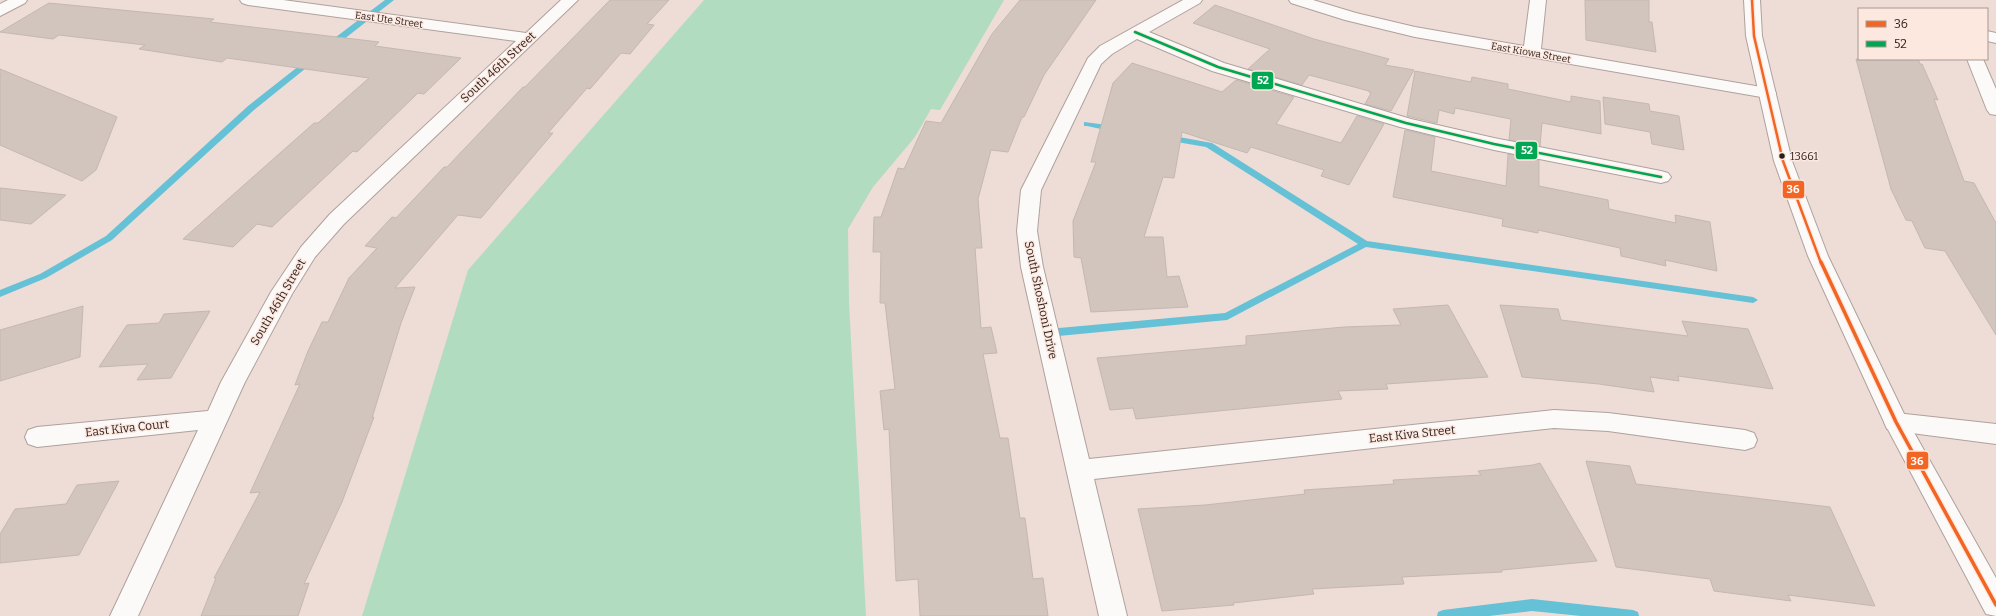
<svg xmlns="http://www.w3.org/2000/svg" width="1996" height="616" font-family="Bitter,serif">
	<rect width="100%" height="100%" fill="#eedcd6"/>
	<path fill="#b2dcc0" d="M704,0h300l-64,110 -9,-1 -16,28 -42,50 -25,42 1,74 17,313h-504l106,-346z"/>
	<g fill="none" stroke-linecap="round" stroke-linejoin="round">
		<g fill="#65c1d5" fill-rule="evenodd">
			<path d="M385,0h9l-60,47h-6v-4z"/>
			<path d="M309,58h6l1,2 -62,50 -142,130 -66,38 -46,19v-7l40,-16 66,-38 142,-130z"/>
			<path d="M1084,122l31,4 4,3 -4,3 -28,-6h-3z"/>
			<path d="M1168,135l44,8 155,98 386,56 5,3 -5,3 -387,-56 -139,73 -179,17 -4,-1 -1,-3 5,-4 177,-16 133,-69 -152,-97 -41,-7 -1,-2z"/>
			<path d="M1532,599l101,11 5,2 1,4h-58l-49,-5 -43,5h-52l1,-4 5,-2z"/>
		</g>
	</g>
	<g fill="#d2c5be" stroke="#c4b8b1">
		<path d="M610,0h59l-22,24 7,1 -24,29 -9,-1 -31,36 -3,-1 -39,45h5l-72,85 -23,-3 -63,73 20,-1 -14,36 -29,95 2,-1 -32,85 -38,82 5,-1 -11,33h-97l15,-38h-2l46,-86 -10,1 50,-109 -5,1 13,-34 14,-29h6l21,-44 28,-30 -12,-2 27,-29 4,1 48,-51h3l76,-80h2z"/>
		<path d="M1020,0h76l-52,75 -20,42h-2l-14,35 -17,-2 -13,49 4,49h-7l6,80 10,-1 6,26 -14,1 17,84h8l12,80h5l8,61 10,-1 5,38h-128l-2,-37 -22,2 -7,-152 -5,1 -4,-39 15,-2 -10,-86h-5l1,-51h-8l1,-35h7l17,-49 6,1 22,-48 15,2 51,-89z"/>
		<path d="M1585,0h64v22h3l4,30 -70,-12z"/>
		<path d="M49,3l165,16 -4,3 169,20 -4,4 86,12 -37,36 -6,-1 -61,59 -4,-1 -81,76 -15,-3 -24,23 -50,-8 131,-116h4l51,-45 -142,-20 -5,4 -83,-13 6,-4 -86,-10 -6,4 -53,-7z"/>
		<path d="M1215,5l99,34 75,20 -4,6 29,5 -23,41 -26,-7 6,-11 -2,-1v-1l-60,-16 -7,10 -54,-16 22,-20 -77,-26z"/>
		<path d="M1856,59h62l2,5h2l16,36 -4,-1 30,82 10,2 22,40v112l-51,-84 -20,-3 -13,-27 -6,-1 -15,-31z"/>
		<path d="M1132,63l90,29 14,-12 58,17 -18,27 65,19 16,-27 27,8 -35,61 -28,-9 3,-6 -73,-23 -4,6 -65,-21 -8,46 -11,-1 -19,60h19l4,40 12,-1 9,31 -97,5 -10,-54 -7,-1 -1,-36 23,-59h-5l22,-79z"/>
		<path d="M0,69l117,48 -21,53 -14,11 -82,-36z"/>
		<path d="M1415,71l56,11 1,-5 36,7v5l63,13v-6l29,5 1,33 -59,-11 -2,23 -31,-6 2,-21 -56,-11 -1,6 -15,-4 -2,13 -30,-7z"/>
		<path d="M1603,97l46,7 1,7 29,5 5,34 -32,-6 -2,-12 -45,-8z"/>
		<path d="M1405,130l30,7 -4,34 75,15 2,-32 31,6v26l69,14 1,9 67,14 -1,-8 35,7 7,49 -52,-11 1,6 -45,-10 -1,-8 -82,-18v3l-36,-7 1,-7 -110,-22z"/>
		<path d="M0,188l66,7 -35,29 -31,-4z"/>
		<path d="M1448,305l40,72 -102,7 2,5 -50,2 4,8 -206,20 -3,-11 -23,2 -13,-52 149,-13v-9l98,-9 57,-2 -8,-16z"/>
		<path d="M1500,305l58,4 3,11 127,16 -6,-15 66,8 25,60 -95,-13 1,5 -29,-4 4,15 -55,-8 -77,-7z"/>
		<path d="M83,306l-3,51 -80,24v-51z"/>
		<path d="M210,311l-39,67 -34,2 11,-16 -49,3 28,-42 32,-2 5,-9z"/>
		<path d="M1586,461l44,5 6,18 194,23 45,99 -87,-11 3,6 -77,-10 -4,-12 -94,-12z"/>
		<path d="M1540,463l57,98 -95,9v2l-100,5 2,7 -92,5 2,5 -81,9 1,2 -72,6 -24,-102 67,-4 100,-11 -1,-4 90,-6 -1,-4 88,-5 -3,-4 55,-6z"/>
		<path d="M119,481l-40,74 -79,8v-29l15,-25 51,-5 11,-19z"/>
	</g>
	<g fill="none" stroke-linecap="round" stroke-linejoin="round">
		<g stroke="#afa19c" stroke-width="2">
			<g id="minor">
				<path d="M8,0h19l-2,3 -25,13v-12z"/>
				<path d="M240,0h43l243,33 35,-33h17l-234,224 -29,33 -23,37 -47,88 -107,234h-28l88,-186 -161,17 -9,-3 -3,-7 3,-7 9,-3 171,-16 13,-29 50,-90 30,-45 29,-33 186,-173 -268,-36 -6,-2z"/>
				<path d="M1183,0h19l-2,3 -51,29 75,31 187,56 83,19 167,33 7,2 3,4 -3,4 -7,2 -167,-33 -94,-23 -188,-56 -75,-32 -25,15 -11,10 -60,126 -4,41 6,36 46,192 465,-49 54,3 137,17 9,3 3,7 -3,7 -9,3 -137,-19 -54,-3 -460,51 33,137h-28l-78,-349 -4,-36 4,-41 67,-132 12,-12z"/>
				<path d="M1289,0h24l43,13 59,14 109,19 6,-46h16l-5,49 226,39 6,1 3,4 -3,4 -6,1 -352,-61 -70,-17 -54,-17z"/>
				<path d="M1987,31l9,2v10l-9,-2z"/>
				<path d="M1967,59h16l13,30v26l-6,-1 -3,-4z"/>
				<path d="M1896,413l100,11v20l-100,-13 -9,-2 -3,-7 3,-7z"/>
			</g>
		</g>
		<g stroke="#afa19c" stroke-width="2">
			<path id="secondary" d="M1744,0h16l2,36 30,125 36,95 79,164 89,158v38l-10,-2 -102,-192 -76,-166 -34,-95 -28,-125z"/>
		</g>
		<use href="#minor" fill="#fcfaf9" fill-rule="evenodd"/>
		<use href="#secondary" fill="#fcfaf9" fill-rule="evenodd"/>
		<g stroke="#fde8e0" stroke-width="5">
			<path id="bus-1-far1" d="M1752,0l2,36 29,125 38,102"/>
		</g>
		<g stroke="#fde8e0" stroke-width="6">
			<path id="bus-1" d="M1821,262l75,160 100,183"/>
		</g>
		<g stroke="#fde8e0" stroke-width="5">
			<path id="bus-2" d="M1135,32l83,35 188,56 88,21 167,33"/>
		</g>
		<use href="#bus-1-far1" stroke="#f26522" stroke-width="2.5"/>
		<use href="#bus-1" stroke="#f26522" stroke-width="3.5"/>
		<use href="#bus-2" stroke="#00a651" stroke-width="2.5"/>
	</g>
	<circle fill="#2a1e1a" stroke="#fde8e0" stroke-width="1.5" cx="1782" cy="156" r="3.5"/>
	<g text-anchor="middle" stroke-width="3" stroke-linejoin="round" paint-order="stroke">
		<g font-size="10" fill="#2a1e1a" stroke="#fde8e0">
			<text transform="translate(389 19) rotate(8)" y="4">East Ute Street</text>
			<text transform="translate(1531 52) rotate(10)" y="4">East Kiowa Street</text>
		</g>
		<g font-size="11" fill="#2a1e1a" stroke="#fde8e0" text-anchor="start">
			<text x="1790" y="160">13661</text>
		</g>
		<g font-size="12" fill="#2a1e1a" stroke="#fde8e0">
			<text transform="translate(498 67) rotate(-43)" y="4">South 46th Street</text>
			<text transform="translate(1041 300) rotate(78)" y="4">South Shoshoni Drive</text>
			<text transform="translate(278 302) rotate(-60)" y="4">South 46th Street</text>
			<text transform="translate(127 428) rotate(-6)" y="4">East Kiva Court</text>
			<text transform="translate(1412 434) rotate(-6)" y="4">East Kiva Street</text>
		</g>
	</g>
	<g stroke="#fde8e0" stroke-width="1.5">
		<rect x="1251" y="71" width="23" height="19" rx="4" fill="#00a651"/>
		<rect x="1515" y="141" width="23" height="19" rx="4" fill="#00a651"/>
		<rect x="1782" y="180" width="23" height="19" rx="4" fill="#f26522"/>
		<rect x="1906" y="451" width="23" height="19" rx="4" fill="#f26522"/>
	</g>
	<g font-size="11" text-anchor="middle" font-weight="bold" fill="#fff">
		<text x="1263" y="84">52</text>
		<text x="1527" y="154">52</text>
		<text x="1793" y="193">36</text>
		<text x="1917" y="465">36</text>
	</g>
	<rect x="1858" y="8" width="130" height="52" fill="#fde8e0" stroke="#a99791"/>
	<rect x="1866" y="21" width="20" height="6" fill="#f26522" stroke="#a99791"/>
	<text x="1894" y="28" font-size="12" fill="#2a1e1a">36</text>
	<rect x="1866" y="41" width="20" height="6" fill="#00a651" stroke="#a99791"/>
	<text x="1894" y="48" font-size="12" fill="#2a1e1a">52</text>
</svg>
